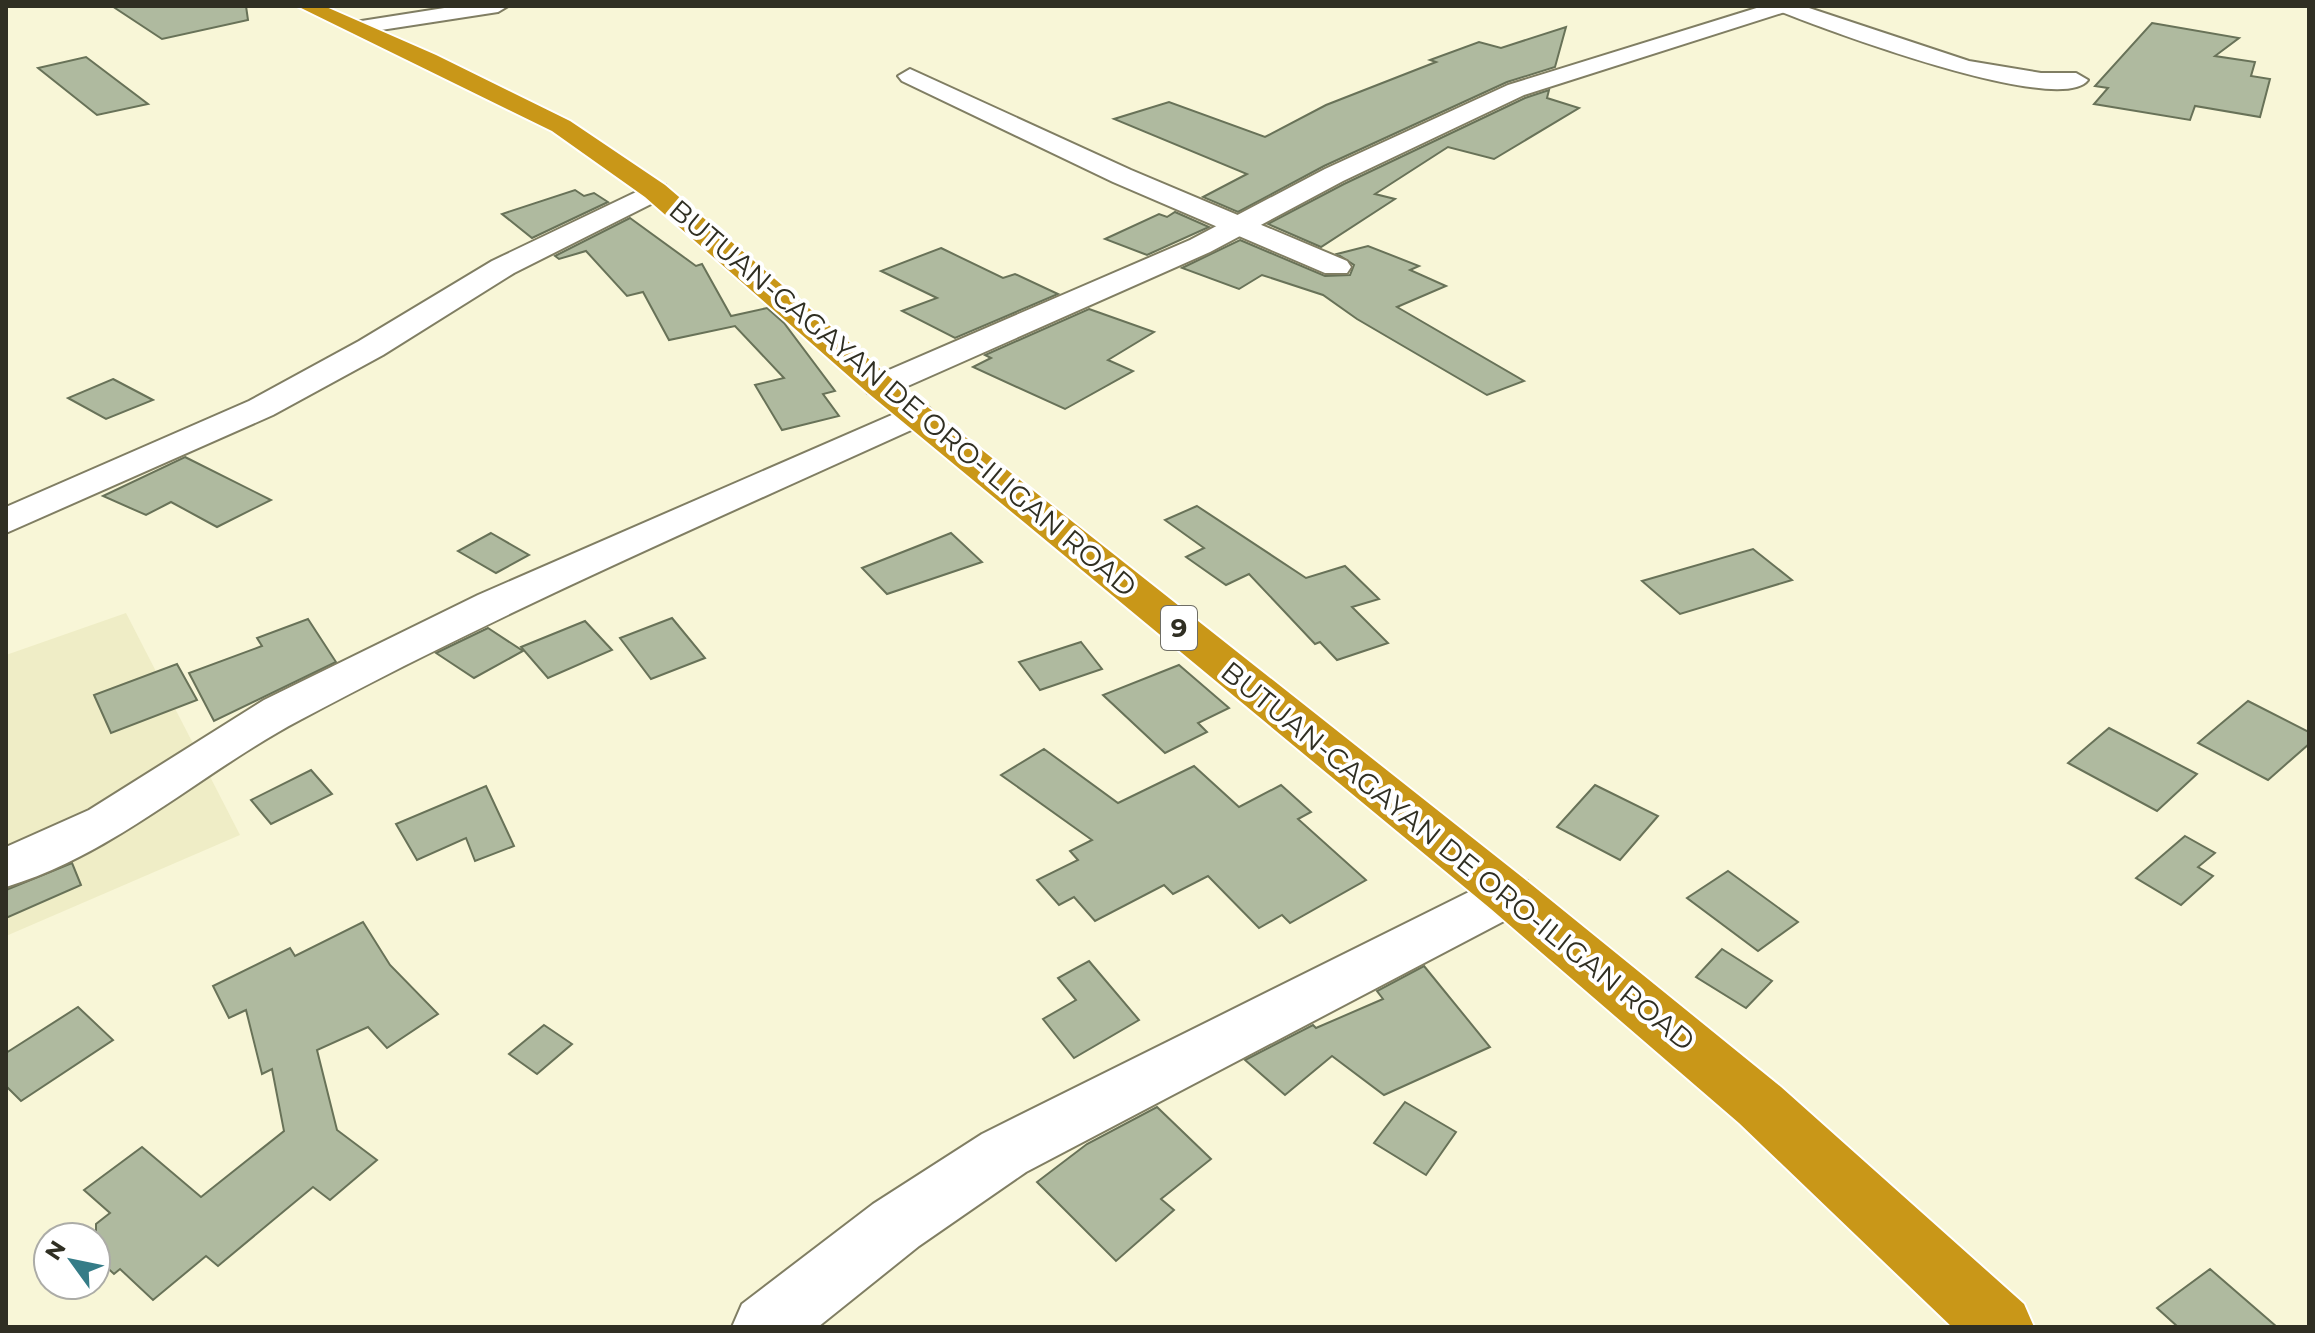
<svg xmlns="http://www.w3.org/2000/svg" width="2315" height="1333" font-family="Montserrat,sans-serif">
	<rect width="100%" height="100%" fill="#f8f6d7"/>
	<path fill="#efedc6" d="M126,613l114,222 -234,101v-281z"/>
	<g fill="#afba9f" stroke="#687258" stroke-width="2">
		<path d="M112,6h134l2,14 -86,19z"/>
		<path d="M2152,23l87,15 -24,18 40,6 -4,14 19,3 -10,38 -65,-11 -5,14 -96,-16 14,-16 -13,-2z"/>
		<path d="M1566,27l-11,40 -48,15 -183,84 -86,46 -35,-15 44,-23 -133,-55 55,-17 96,35 61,-32 110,-43 -6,-2 49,-18 22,6z"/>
		<path d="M86,57l62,47 -51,11 -59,-47z"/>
		<path d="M1549,90l-2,8 32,10 -85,51 -46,-12 -73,47 20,5 -74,48 -53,-23 76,-40 181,-86z"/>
		<path d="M575,190l9,6 10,-3 14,9 -76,36 -30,-24z"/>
		<path d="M1175,212l34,15 -62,28 -42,-16 54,-25 8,3z"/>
		<path d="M630,218l66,48 6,-2 29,52 36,-8 17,15 51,68 -12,3 16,22 -57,14 -27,-45 29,-7 -49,-52 -66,14 -26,-48 -16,4 -41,-45 -27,8 -4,-3z"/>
		<path d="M1240,240l85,36 25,-1 4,-10 -17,-11 31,-8 51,20 -9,4 36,16 -49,21 127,74 -37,14 -130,-76 -34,-24 -61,-20 -23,14 -57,-21z"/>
		<path d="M941,248l62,30 12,-4 43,20 -103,44 -53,-27 35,-13 -56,-27z"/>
		<path d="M1089,309l65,23 -46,28 25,11 -68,38 -92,-42 18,-9 -6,-3z"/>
		<path d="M113,379l40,21 -47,19 -38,-21z"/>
		<path d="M185,457l86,43 -54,27 -46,-25 -25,13 -43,-19z"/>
		<path d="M1197,506l109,72 39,-12 34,33 -27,8 36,36 -51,17 -17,-18 -5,2 -66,-70 -23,11 -40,-28 18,-9 -39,-28z"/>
		<path d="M491,533l38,22 -33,18 -38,-22z"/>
		<path d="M951,533l31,29 -95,32 -25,-26z"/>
		<path d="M1753,549l39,31 -112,34 -38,-33z"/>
		<path d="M672,618l33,40 -54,21 -31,-41z"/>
		<path d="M308,619l28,43 -122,59 -25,-48 73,-27 -5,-8z"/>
		<path d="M585,621l27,29 -64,28 -27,-31z"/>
		<path d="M488,628l35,23 -49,27 -38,-25z"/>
		<path d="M1081,642l21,27 -62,21 -21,-28z"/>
		<path d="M177,664l20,36 -86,33 -17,-38z"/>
		<path d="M1179,665l50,43 -31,15 9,9 -42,21 -62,-58z"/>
		<path d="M2248,701l61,31v12l-41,36 -70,-37z"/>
		<path d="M2109,728l88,46 -40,37 -89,-48z"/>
		<path d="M1044,749l74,54 76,-37 45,41 42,-22 30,27 -13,7 68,61 -76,43 -8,-8 -23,13 -51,-52 -35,18 -9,-9 -69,36 -21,-24 -15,8 -22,-25 41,-20 -8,-9 22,-11 -91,-65z"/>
		<path d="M311,770l21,24 -61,30 -20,-24z"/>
		<path d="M1595,785l63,31 -38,44 -63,-33z"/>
		<path d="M486,786l28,60 -39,15 -9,-23 -49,22 -21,-36z"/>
		<path d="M2185,836l30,17 -17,14 15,9 -32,29 -45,-27z"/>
		<path d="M72,863l9,22 -75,33v-28z"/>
		<path d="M1728,871l70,51 -40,29 -71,-53z"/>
		<path d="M363,922l27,43 48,49 -51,34 -19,-21 -51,23 20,80 40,30 -47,40 -17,-13 -95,79 -12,-10 -53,44 -33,-31 -6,5 -18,-17v-33l14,-11 -26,-23 58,-43 59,50 83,-66 -12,-62 -10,5 -16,-64 -17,8 -16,-32 77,-38 5,8z"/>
		<path d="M1722,949l50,32 -26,27 -50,-31z"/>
		<path d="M1089,961l50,59 -65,38 -31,-39 33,-19 -18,-22z"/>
		<path d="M1424,966l66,81 -106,48 -52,-39 -47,39 -40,-35 68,-35 3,3 67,-29 -6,-8z"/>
		<path d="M78,1007l35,33 -92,61 -15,-15v-33z"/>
		<path d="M544,1025l28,19 -35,30 -28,-20z"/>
		<path d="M1405,1102l51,30 -30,43 -52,-32z"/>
		<path d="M1157,1107l54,52 -50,40 13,11 -58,51 -79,-79 50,-38z"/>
		<path d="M2210,1269l67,58h-99l-21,-19z"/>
	</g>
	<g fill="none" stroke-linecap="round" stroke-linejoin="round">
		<g stroke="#807e63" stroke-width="4">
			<g id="street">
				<path d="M457,6h51l-10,6 -143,22 -11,-6 11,-6z"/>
				<path d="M1774,6h29l166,55 72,12h35l12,7c-28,38 -270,-53 -311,-70z"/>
				<path d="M910,69l221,101 216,91 4,6 -4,6h-22l-212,-91 -211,-101 -4,-5z"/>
				<path d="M655,183l10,2 4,6 -4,6 -151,76 -131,82 -110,60 -267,118v-26l243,-106 110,-60 133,-80z"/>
				<path d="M917,404l12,4 6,7 -6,7c-211,96 -424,188 -629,298 -100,53 -183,133 -294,167v-40l83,-37 175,-110 214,-105z"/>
				<path d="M1509,876l18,5 8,14 -8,14 -501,263 -107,74 -101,81h-86l10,-23 131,-100 109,-70 509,-253z"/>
			</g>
		</g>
		<g stroke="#807e63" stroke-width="4">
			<path id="secondary" d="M1763,6h31l-3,4 -267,85 -181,86 -133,71 -318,141 -12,3 -12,-3 -5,-7 5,-7 322,-139 135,-71 183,-84z"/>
		</g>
		<g stroke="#fff" stroke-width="4">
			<path id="highway" d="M297,6h27l112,49 134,66 95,64 227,194 635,502 254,206 243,217 10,23h-82l-213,-204 -248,-214 -623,-516 -223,-196 -93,-66z"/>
		</g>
		<use href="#street" fill="#fff" fill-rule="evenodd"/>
		<use href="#secondary" fill="#fff" fill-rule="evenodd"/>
		<use href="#highway" fill="#c99718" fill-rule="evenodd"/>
	</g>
	<g text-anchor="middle" stroke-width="8" stroke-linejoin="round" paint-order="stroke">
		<rect fill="#fff" stroke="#6e6d65" stroke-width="2" x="1161" y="606" width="36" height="44" rx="6"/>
		<g font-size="26" font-weight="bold" fill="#302f23">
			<text x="1179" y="637">9</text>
		</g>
		<g font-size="28" fill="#302f23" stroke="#fff">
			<text transform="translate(903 398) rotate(40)" y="10">BUTUAN-CAGAYAN DE ORO-ILIGAN ROAD</text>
			<text transform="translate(1458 856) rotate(39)" y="10">BUTUAN-CAGAYAN DE ORO-ILIGAN ROAD</text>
		</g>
	</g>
	<rect width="2315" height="1333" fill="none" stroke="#302f23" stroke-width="16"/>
	<g transform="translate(72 1261) rotate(303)"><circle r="38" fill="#ffffff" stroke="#acaca7" stroke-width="2"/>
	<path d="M0-6L14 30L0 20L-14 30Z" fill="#357c87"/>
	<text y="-12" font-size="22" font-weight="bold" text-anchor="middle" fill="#302f23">N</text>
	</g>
</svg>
